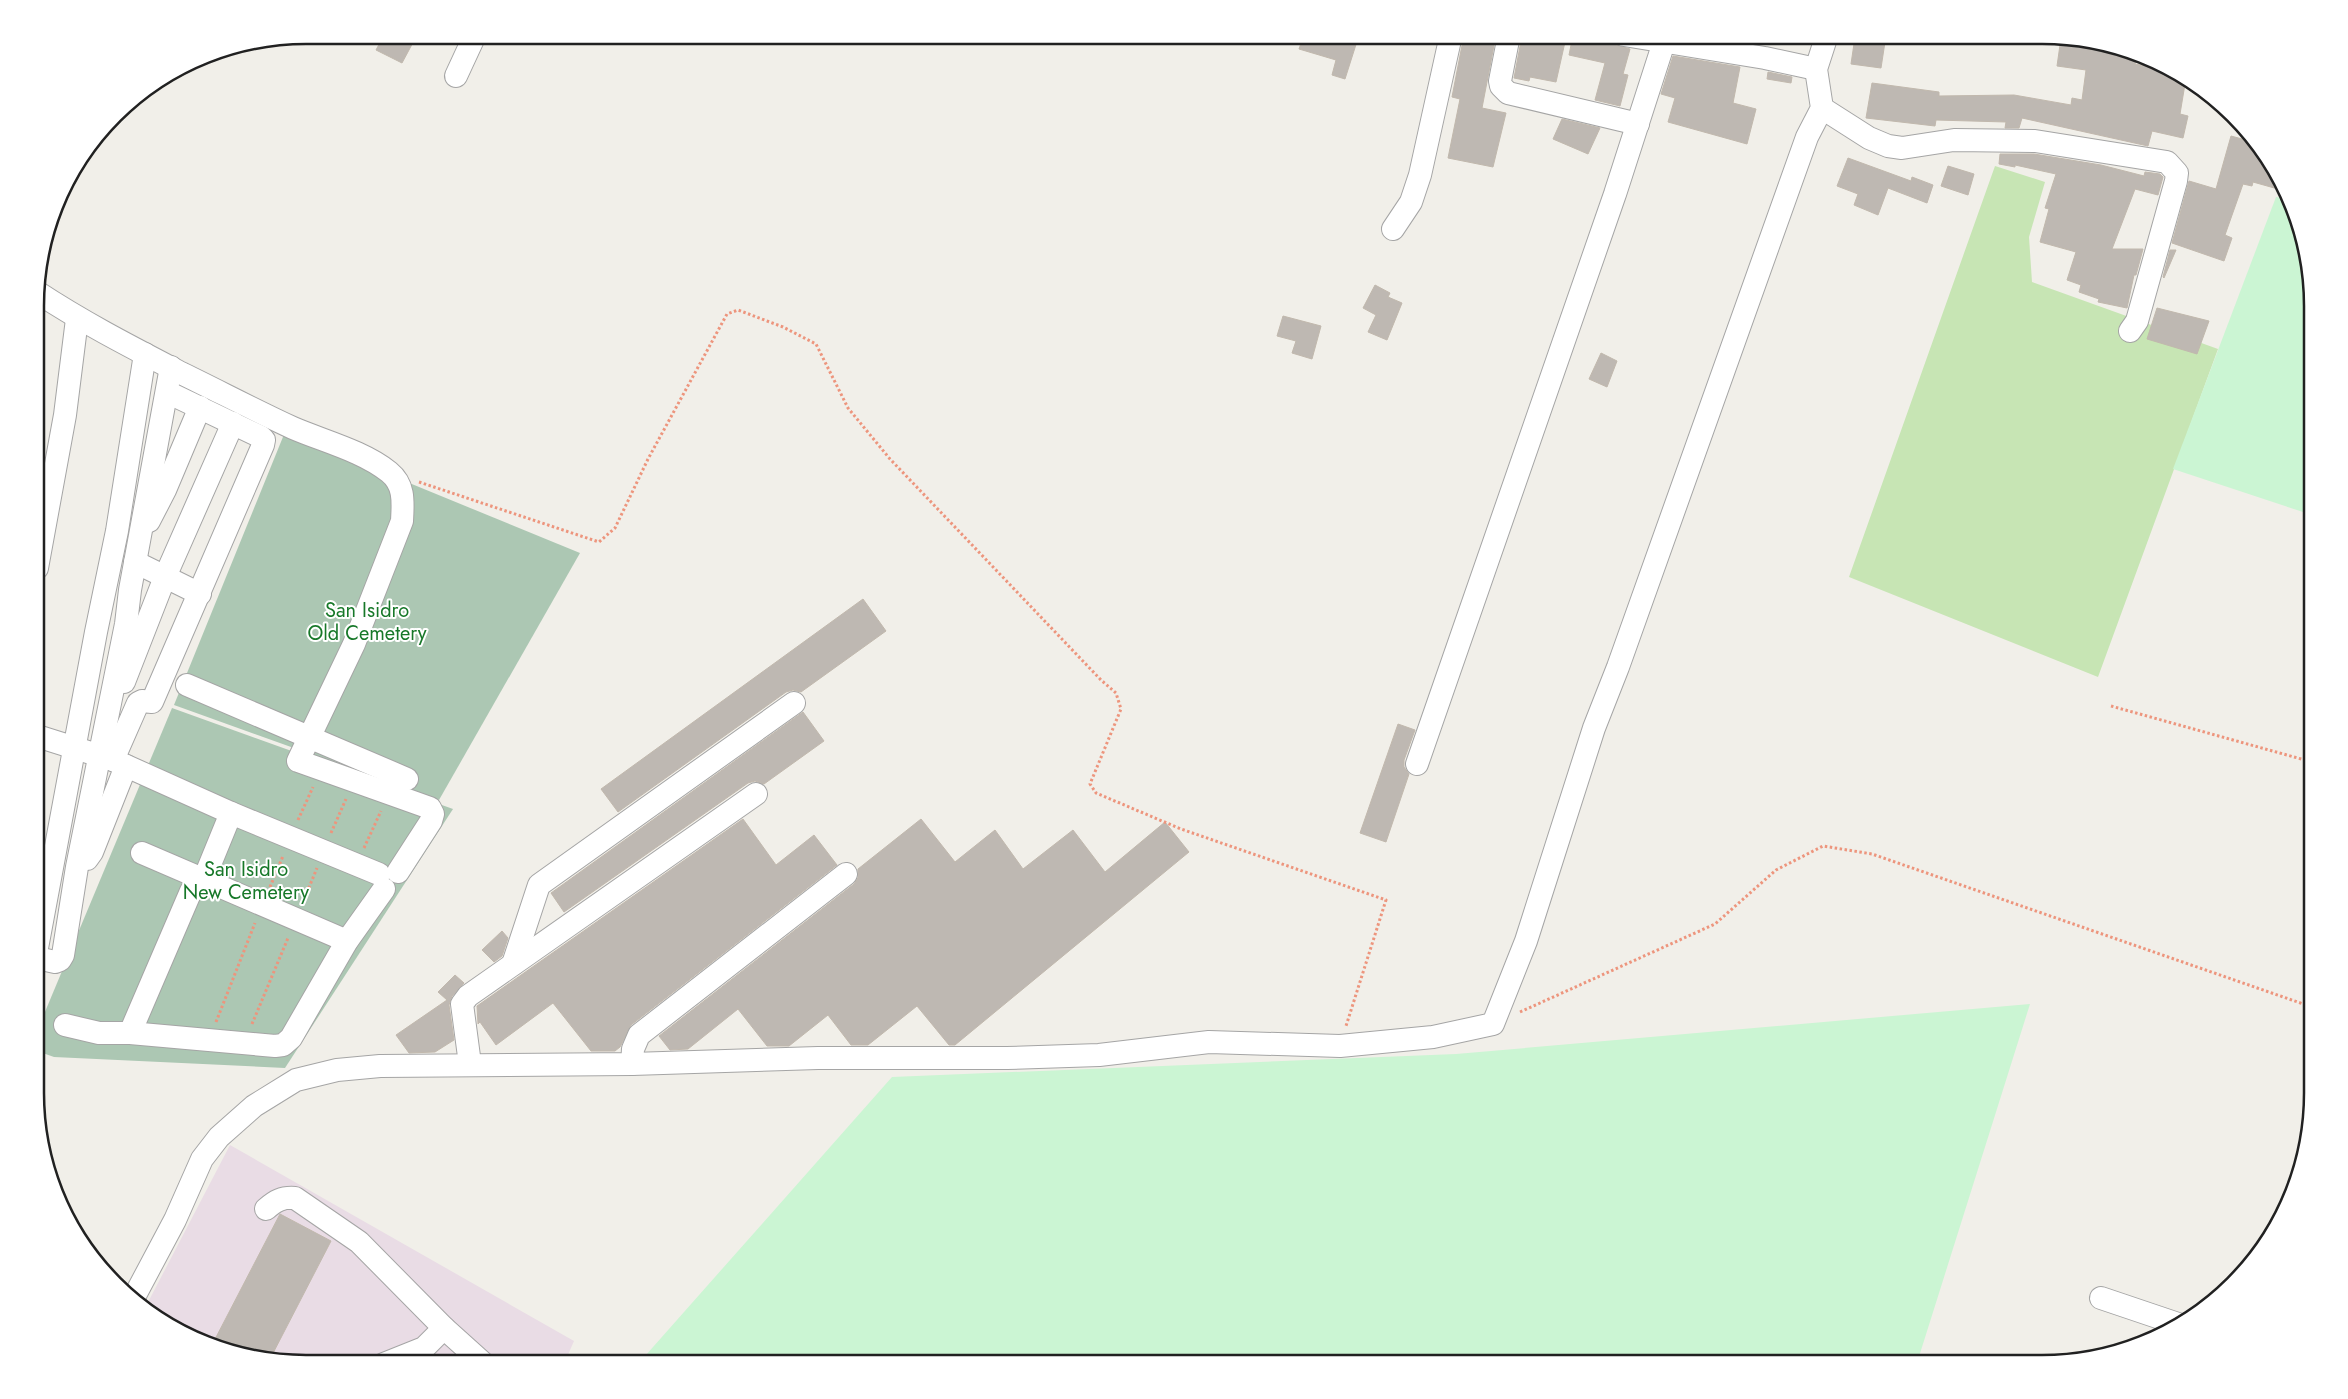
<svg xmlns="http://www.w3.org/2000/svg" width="2348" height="1399" font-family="Jost,sans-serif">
	<rect width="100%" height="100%" fill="#f1efe9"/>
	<path fill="#e9dce5" d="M230,1145l344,196 -10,23h-258l-70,-9 -66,-27 -25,-20z"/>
	<path fill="#c7e5b4" d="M1995,166l50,16 -16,55 3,45 186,67 -120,328 -249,-100z"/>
	<g fill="#acc7b3">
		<path d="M285,432l295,121 -141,247 -265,-95z"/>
		<path d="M172,708l281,101 -168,259 -231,-11 -17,-6v-20z"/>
	</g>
	<g fill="#cbf5d3">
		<path d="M2276,197l13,2 10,20 13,69v227l-139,-46z"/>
		<path d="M2030,1004l-113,359 -1279,1 254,-287 564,-23z"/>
	</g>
	<g fill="#beb8b2" stroke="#c1b8ad">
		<path d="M384,35h33l-15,28 -26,-13z"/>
		<path d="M1304,35h55l-14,44 -13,-4 4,-15 -37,-11z"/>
		<path d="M1464,35h32l-14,73 24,5 -13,54 -45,-9 12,-59 -8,-2z"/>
		<path d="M1573,35h18l21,4 4,6 14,4 -7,25 5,1 -8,31 -25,-6 10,-37 -36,-8z"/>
		<path d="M1522,36l43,6 -9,40 -26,-5 -1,4 -15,-3z"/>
		<path d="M1855,37l30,5 -4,26 -30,-4z"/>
		<path d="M2061,38l51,6 25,10 -2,10 29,5v-3l22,12 -6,36 8,2 -5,22 -31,-7 -4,15 -126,-28 -3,10h-14l1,-6 -70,-2 -1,6 -69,-8 6,-35 67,9v4l75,-1 57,10 1,-7 10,2 4,-30 -29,-4z"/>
		<path d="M1673,56l67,11 -7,36 23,6 -9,35 -79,-22 7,-24 -14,-4z"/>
		<path d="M1768,72l24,5 -1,6 -24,-4z"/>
		<path d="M1562,119l38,9 -12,26 -35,-15z"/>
		<path d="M2231,136l26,7 10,13 18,35 -32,-9 -1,4 -9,-2 -18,51 7,3 -8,23 -52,-18 17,-62 27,8z"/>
		<path d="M2000,154h34l67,11 43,11 1,-4 15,2 3,3 -5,18 -23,-6 -23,60h31l-7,26h-2l-7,33 -29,-6 1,-3 -20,-7 2,-7 -14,-5 9,-28 -36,-10 9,-33 -4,-1 11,-34 -41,-9v2l-16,-3z"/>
		<path d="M1848,158l63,23 1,-4 21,8 -6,18 -39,-15 -10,27 -24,-10 4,-11 -21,-8z"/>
		<path d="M1948,166l26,8 -6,21 -27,-9z"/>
		<path d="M2170,250h6l-12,28 -1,-1z"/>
		<path d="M1375,285l15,8 -2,4 14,6 -15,37 -19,-8 8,-17 -13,-7z"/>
		<path d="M2157,308l52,13 -12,33 -50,-15z"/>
		<path d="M1283,316l38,10 -9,33 -20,-6 4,-12 -19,-5z"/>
		<path d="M1601,353l16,8 -10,26 -18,-8z"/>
		<path d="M863,599l23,32 -85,61 -8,-2 -7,2 -168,120 -17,-23z"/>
		<path d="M803,712l21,29 -60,43 -9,-3 -7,2 -184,129 -13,-19z"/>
		<path d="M1398,724l17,6 -11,30v7l5,7 -23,68 -26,-9z"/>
		<path d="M743,819l33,46 38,-30 23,30 -206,160 -11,22 -5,4h-24l-38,-48 -57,42 -16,-23 -2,2 -1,-18z"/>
		<path d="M921,819l34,43 40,-32 28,39 50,-39 32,42 60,-50 24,30 -234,193h-6l-32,-39 -49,39h-17l-23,-30 -39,31h-22l-29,-37 -50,40 -18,1 -11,-14 195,-152 4,-6v-9z"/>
		<path d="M502,931l6,7 -6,18 -8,6 -12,-12z"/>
		<path d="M455,975l9,8 -12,13 -3,9 5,35 -19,12 -26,1 -13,-18 51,-35 -9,-8z"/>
		<path d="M280,1214l51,27 -61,118 -34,-4 -24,-10z"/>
	</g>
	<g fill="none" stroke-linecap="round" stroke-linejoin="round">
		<g stroke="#a5a5a5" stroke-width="24">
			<g id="minor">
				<path d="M1509,35l-9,46 1,5 7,7 130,31"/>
				<path d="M1624,35l141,23 51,11"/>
				<path d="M456,76l19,-41"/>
				<path d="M1822,108l47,30 19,8 14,2 52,-8 81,1 132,21 10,11 -1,8 -39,140 -7,10"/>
				<path d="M1393,229l18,-27 9,-27 31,-140"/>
				<path d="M37,292c47,31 96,56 146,82 37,18 73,37 110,54 30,13 70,23 96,44 16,13 14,30 13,49l-48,123 -56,117 132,47 3,6 -2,7 -33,51"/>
				<path d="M149,521l16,-31 35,-83"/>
				<path d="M135,562l65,32"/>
				<path d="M37,568l28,-153 12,-96"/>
				<path d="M124,682l41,-105 68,-154"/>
				<path d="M187,685l220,94"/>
				<path d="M37,736l76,24 118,53 148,61"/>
				<path d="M113,760l25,-57 4,-2 10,1 111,-257 1,-5 -3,-3 -94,-45"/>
				<path d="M1417,764l198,-570 49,-152"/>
				<path d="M142,853l205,88"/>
				<path d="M87,859l5,-7 34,-86"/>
				<path d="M37,948l59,-316 21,-101 28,-177"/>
				<path d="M37,958l18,4 5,-2 3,-5 14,-88 49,-243 4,-34 41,-223"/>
				<path d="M513,964l26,-79 255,-182"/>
				<path d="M65,1025l34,8h31l145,13 8,-1 8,-7 56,-97 37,-52"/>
				<path d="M130,1033l61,-142 13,-12 27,-66"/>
				<path d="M470,1064l-8,-60 6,-8 288,-202"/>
				<path d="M632,1064l1,-15 6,-14 207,-161"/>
				<path d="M266,1209c9,-8 16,-12 29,-11l64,44 85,86 40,36"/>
				<path d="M2101,1298l80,27"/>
				<path d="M133,1299l42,-79 27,-61 17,-22 35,-31 42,-26 41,-10 43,-4 252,-2 186,-6h189l92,-3 110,-13 131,4 93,-9 60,-13 33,-83 68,-213 24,-61 189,-530 15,-29 -6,-39 11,-34"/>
				<path d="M384,1364l40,-16 20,-20"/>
			</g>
		</g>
		<g stroke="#ed957d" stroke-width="3" stroke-dasharray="2.5 2.5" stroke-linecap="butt">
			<path d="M419,482l180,60 16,-14 33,-69 79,-145 11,-4 45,17 33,17 32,64 42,51 211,221 15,13 5,16 -31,75 6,9 85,36 205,71 -40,126"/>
			<path d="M2111,706l201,56"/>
			<path d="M298,820l15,-33"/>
			<path d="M331,833l15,-34"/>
			<path d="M364,848l17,-37"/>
			<path d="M270,887l13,-31"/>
			<path d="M303,902l14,-34"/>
			<path d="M1520,1012l195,-88 61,-54 47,-24 49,8 440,153"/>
			<path d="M216,1022l39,-99"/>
			<path d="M252,1024l36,-86"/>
		</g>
		<use href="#minor" stroke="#fff" stroke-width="22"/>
	</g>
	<g text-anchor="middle" stroke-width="4" stroke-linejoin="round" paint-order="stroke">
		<g font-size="20" fill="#177829" stroke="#fff">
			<text x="367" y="617">San Isidro<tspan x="367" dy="23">Old Cemetery</tspan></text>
			<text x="246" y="876">San Isidro<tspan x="246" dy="23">New Cemetery</tspan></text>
		</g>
	</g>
	<path d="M0 0H2348V1399H0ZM306 44H2042A262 262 0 0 1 2304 306V1093A262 262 0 0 1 2042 1355H306A262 262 0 0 1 44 1093V306A262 262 0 0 1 306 44Z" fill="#fff" fill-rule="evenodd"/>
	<path fill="none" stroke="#212121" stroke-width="2.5" d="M306 44H2042A262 262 0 0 1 2304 306V1093A262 262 0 0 1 2042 1355H306A262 262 0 0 1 44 1093V306A262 262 0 0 1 306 44Z"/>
</svg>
